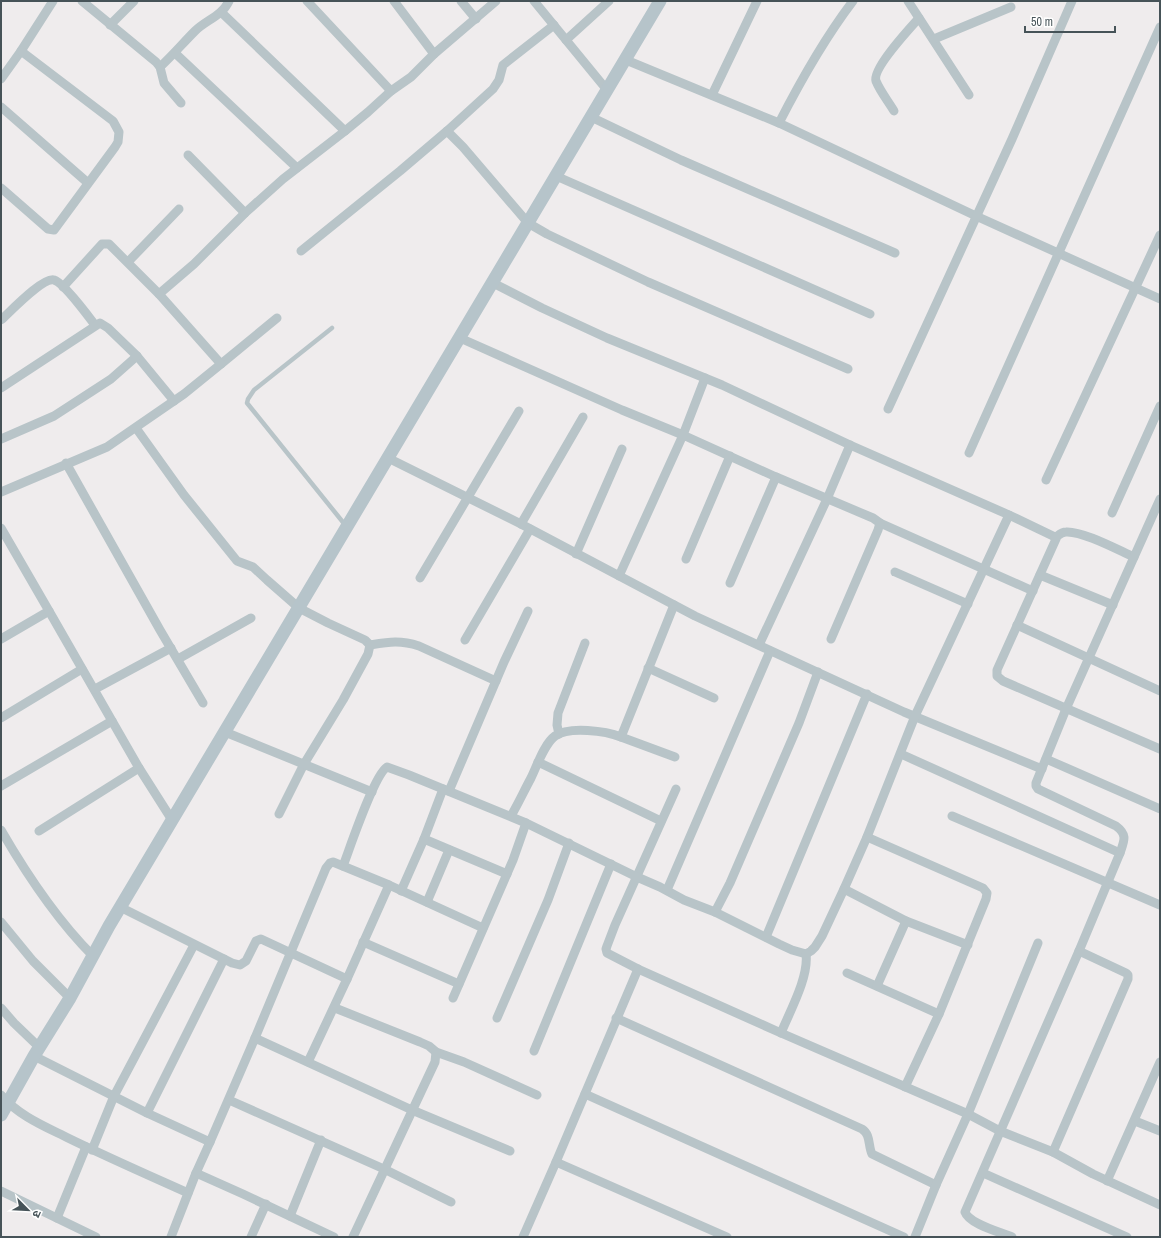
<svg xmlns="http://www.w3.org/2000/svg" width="1161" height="1238" font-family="'Archivo Narrow','Noto Sans Devanagari',sans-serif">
	<rect width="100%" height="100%" fill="#efeced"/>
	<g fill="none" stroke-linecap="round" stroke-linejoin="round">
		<path stroke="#b8c4c8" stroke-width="4.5" d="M332,328l-78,62 -6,9 -1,4 99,123"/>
		<g stroke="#b8c4c8" stroke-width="9">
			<path d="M82,1l74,61 4,5 4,16 17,20"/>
			<path d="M307,1l84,90"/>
			<path d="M461,1l15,18"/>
			<path d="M534,1l73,89"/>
			<path d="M908,1l61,94"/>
			<path d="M110,25l24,-24"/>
			<path d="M934,39l77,-32"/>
			<path d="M566,40l43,-39"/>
			<path d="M175,53l122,115"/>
			<path d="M434,54l62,-53"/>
			<path d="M626,60l153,63 197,93 184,83"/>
			<path d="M160,67c12,-11 23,-24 35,-36 11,-11 27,-15 34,-30"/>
			<path d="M1,79l20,-28 32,-50"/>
			<path d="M712,95l45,-94"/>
			<path d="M1,107l87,76"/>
			<path d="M894,111c-6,-10 -14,-20 -18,-30 -4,-12 34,-53 43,-63"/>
			<path d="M591,117l90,43 214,93"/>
			<path d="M779,123c22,-43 45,-84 74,-122"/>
			<path d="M345,131l23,-19 23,-21 20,-14 23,-23 -40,-53"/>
			<path d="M447,131l16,16 65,76 19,11 101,48 200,87"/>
			<path d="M188,155l57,58"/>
			<path d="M556,176l314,138"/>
			<path d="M1,188l47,41 6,1 61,-83 3,-5 1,-10 -6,-11 -92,-70"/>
			<path d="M301,251l99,-80 47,-40 46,-42 6,-9 4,-15 51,-40"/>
			<path d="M128,262l51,-53"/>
			<path d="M159,294l35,-30 51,-51 38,-34 62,-48 -124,-119"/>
			<path d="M1,320c9,-8 42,-43 53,-40 9,2 35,37 41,45"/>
			<path d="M460,338l162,72 61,25 22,-57"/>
			<path d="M221,364l56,-46"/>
			<path d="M1,388l99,-65 8,5 29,28 37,45"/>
			<path d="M888,409l124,-270 60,-138"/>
			<path d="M136,428l48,67 53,66 16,6 14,13 32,28 29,15 37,17 5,5 -2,9 -25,46 -39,64 -25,50"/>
			<path d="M1,439l53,-23 57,-37 26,-23"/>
			<path d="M969,453l191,-426"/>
			<path d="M388,458l133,66 174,92 209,96 138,57"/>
			<path d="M66,463l94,167 43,73"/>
			<path d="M1046,480l114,-245"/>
			<path d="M1,492l106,-45 77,-53 37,-30 -62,-70 -50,-50h-7l-39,43"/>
			<path d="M1112,513l48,-107"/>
			<path d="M1009,515l44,21 3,3 -59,131v6l6,5 157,68"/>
			<path d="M880,523l153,68"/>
			<path d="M521,524l62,-107"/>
			<path d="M1,528l48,83 -48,28"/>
			<path d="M1055,538c4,-3 6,-6 11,-6 17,-1 52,18 68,25"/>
			<path d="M576,554l46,-105"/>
			<path d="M686,559l44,-103"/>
			<path d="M895,572l73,32"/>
			<path d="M1040,575l73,30"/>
			<path d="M619,576l64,-141 93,42 97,41 7,5 -2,7 -47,109"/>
			<path d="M420,578l99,-167"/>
			<path d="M730,583l46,-106"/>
			<path d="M49,611l90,157 33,52"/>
			<path d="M1017,625l143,66"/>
			<path d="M465,640l65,-111"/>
			<path d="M370,645c19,-3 30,-5 49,1l77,35"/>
			<path d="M759,645l68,-146 23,-54"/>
			<path d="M178,659l73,-41"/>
			<path d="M648,668l66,30"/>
			<path d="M95,689l76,-41"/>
			<path d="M1,718l81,-49"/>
			<path d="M225,732l147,60"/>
			<path d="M559,734l-2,-9 1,-12 27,-70"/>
			<path d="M621,737l54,20"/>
			<path d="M901,754l219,99 -41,98 -114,261c4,12 35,20 47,25"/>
			<path d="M1046,759l114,50"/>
			<path d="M538,762l123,59"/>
			<path d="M1,786l111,-65"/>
			<path d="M676,789l-61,136 -8,21 -1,3 1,4 31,16 143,64 187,81 32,17 53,21 40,22 67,31"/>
			<path d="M449,791l55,-129 24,-51"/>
			<path d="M511,816c7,-12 13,-25 20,-38 6,-12 13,-34 24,-42 14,-10 51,-5 66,1l53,-132"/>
			<path d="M952,816l208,89"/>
			<path d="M1,830c26,45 55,89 92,126"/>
			<path d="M39,831l100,-63"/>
			<path d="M867,837l116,51 4,5 -1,6 -47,115 -34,73"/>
			<path d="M424,839l83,35"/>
			<path d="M1120,853c4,-12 8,-18 -4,-27l-78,-37 -2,-3v-3l30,-74 94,-210"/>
			<path d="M343,866c7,-18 31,-91 44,-99l22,8 117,48 111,54 23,10 24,13 31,12 64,32 13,6 14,4 5,-3 4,-4 7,-11 22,-47 23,-52 48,-121 94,-201 -159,-70 -128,-60 -115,-47 -65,-30 -49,-25"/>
			<path d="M844,889l62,32 62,24"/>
			<path d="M667,890l103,-239"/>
			<path d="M401,891l23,-52 19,-50"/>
			<path d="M427,902l22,-52"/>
			<path d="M120,907l112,56 8,2 6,-4 10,-20 5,-2 86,40"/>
			<path d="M715,912l15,-29 69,-160 19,-51"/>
			<path d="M1,922l32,39 37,37"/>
			<path d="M766,937l101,-243"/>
			<path d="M363,942l96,42"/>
			<path d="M847,973l92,41"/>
			<path d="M877,986l29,-65"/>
			<path d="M453,998l60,-138 13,-37"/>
			<path d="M1,1008l13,15 25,24"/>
			<path d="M335,1008l85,34 9,4 7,6 28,10 73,33"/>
			<path d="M497,1018l51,-118 21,-57"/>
			<path d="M616,1018l246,111c9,6 6,17 10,25l64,31"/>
			<path d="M781,1033c9,-22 28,-56 25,-79"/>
			<path d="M255,1038l71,-170 4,-5 3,-1 56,23 94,43"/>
			<path d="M534,1051l77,-187"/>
			<path d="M34,1056l113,57 63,29 45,-104 157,72 98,41"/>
			<path d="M308,1062l39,-83 42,-94"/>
			<path d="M585,1094l319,143"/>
			<path d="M1,1095c18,21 43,31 67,43 39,19 80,37 120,55"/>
			<path d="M229,1100l155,69 67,33"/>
			<path d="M147,1113l77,-154"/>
			<path d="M1135,1121l25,10"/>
			<path d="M92,1150l22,-54 80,-151"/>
			<path d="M1053,1152l75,-173v-4l-2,-2 -47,-22"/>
			<path d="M556,1162l171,75"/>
			<path d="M196,1173l47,21 91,43"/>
			<path d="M983,1173l144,64"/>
			<path d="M1107,1181l53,-119"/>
			<path d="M1,1191l95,46"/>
			<path d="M290,1216l31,-76"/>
			<path d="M57,1218l29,-71"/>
			<path d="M171,1237l25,-64 14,-31"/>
			<path d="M251,1237l15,-33"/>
			<path d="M353,1237l82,-175 1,-10"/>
			<path d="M523,1237l33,-75 82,-193"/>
			<path d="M915,1237l21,-52 32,-71 70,-171"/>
		</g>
		<path stroke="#b6c4ca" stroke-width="13" d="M1,1115l33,-59 36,-58 39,-72 551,-925"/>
	</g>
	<rect width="1161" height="1238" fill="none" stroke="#465358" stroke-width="4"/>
	<g transform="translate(28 1210) rotate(114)" stroke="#ffffff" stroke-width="3" paint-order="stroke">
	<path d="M0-3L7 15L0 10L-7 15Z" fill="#465358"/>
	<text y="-6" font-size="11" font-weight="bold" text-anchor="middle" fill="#465358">उ</text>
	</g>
	<path d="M1025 26v6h90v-6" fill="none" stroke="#465358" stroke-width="2"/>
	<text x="1031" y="26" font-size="12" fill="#465358" stroke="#ffffff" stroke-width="3" paint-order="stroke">50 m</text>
</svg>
